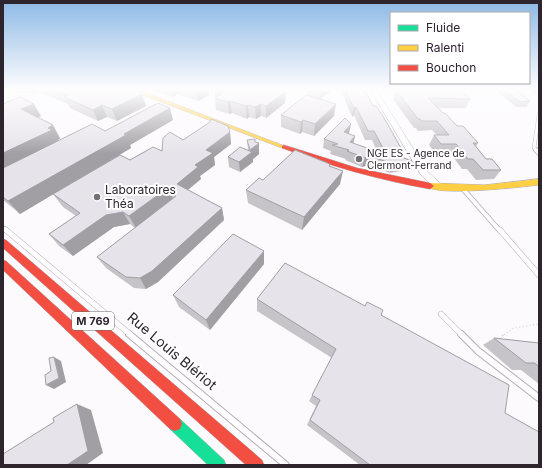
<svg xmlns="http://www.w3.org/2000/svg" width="542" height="468" font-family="Inter,sans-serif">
	<rect width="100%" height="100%" fill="#fcfafd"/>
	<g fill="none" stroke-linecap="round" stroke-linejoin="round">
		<g stroke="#b3aeb4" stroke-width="4">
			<g id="lane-far3">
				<path d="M481,90l25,-1"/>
				<path d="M537,151l-3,-3 5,-34"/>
			</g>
		</g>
		<g stroke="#b3aeb4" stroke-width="5.5">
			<g id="lane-far2">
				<path d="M536,150l3,3"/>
				<path d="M463,189l37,42"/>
				<path d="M3,228l4,3"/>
			</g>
		</g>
		<g stroke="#b3aeb4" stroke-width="6">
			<g id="lane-far1">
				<path d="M6,230l125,105"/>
				<path d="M500,230l39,45"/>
				<path d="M441,314l21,21"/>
			</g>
		</g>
		<g stroke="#b3aeb4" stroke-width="8">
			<g id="lane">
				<path d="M129,334l157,131"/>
				<path d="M461,334l17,17 61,47"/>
			</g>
		</g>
		<g stroke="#b3aeb4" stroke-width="1">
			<path id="street" d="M370,89h6l51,82 15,14 1,2 -1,2h-6l-15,-14z"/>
		</g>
		<g stroke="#b3aeb4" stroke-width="1">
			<path id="fast" d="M175,417l5,2 44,41 2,5h-18l-38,-36 -2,-5 2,-5z"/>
		</g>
		<g stroke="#b3aeb4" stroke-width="1">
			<g id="slow">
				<path d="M128,89h8l151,58 -3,2 -2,-1z"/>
				<path d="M531,89h6l2,2v5z"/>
				<path d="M539,179v6c-18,2 -102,12 -113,1l4,-3 54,2z"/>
			</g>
		</g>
		<g stroke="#b3aeb4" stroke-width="1">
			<g id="jam">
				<path d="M284,145l73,23 73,15 4,3 -4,3c-51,-9 -100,-23 -148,-41v-2z"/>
				<path d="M3,239l3,1 256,220 2,5h-18l-243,-217z"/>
				<path d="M3,260l3,1 174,158 2,5 -2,5 -5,2 -5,-2 -167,-159z"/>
			</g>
		</g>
		<path stroke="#dad9da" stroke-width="1.5" stroke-dasharray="1 2.5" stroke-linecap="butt" d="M504,335l10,-7 25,-4"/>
		<path stroke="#dad9da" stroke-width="2" stroke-dasharray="1.5 4.5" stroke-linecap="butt" d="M497,339l8,-5"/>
		<use href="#lane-far3" stroke="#fffeff" stroke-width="3"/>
		<use href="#lane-far2" stroke="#fffeff" stroke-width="4"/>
		<use href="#lane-far1" stroke="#fffeff" stroke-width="5"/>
		<use href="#lane" stroke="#fffeff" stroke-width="6"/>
		<use href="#street" fill="#fffeff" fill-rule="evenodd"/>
		<use href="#fast" fill="#16e098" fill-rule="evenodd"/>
		<use href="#slow" fill="#ffcf43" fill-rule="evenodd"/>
		<use href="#jam" fill="#f24e42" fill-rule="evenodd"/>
	</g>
	<g fill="#c6c3c9">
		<path d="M13,89h85l48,17 -29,15 -10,-4 -9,4 -28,-13 -2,-4 -32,-13 -2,2h-18z"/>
		<path d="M151,89h57l1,6 -11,6 -21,-7 -4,3z"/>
		<path d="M214,89h64l8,2 -1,12 -19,15 -5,-2 -5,3 -7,-2 -2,2 -15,-6 -3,1 -13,-4 -1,-12 1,-1h-1z"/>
		<path d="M306,89h27l-13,10 -14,-4z"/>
		<path d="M340,89h29v1h-4l33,66 14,5 -4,9 -18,3 -22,-8 -6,2 -17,-7 1,-1 -16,-5 1,-3 -8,-3 1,-9 27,-15 -2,9 -1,1 7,2 -2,7 24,8 -5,-11h-7l-11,-25 -2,2 -7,-17v-2z"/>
		<path d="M462,89h16l-1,2h-13z"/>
		<path d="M500,89h15l15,12 -3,6h-11l-18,-15z"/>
		<path d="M396,90l25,1 49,8 -4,9h-28l19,18 21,17 -2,4 10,12 15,11 -7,9 -18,1 -9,-11h-5l-11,-15h-15l-7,-9 5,-10h3l-5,-5 -14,1 -2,-3h-2l-21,-29z"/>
		<path d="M3,104l38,12 -3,2 22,20 -2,2 1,1 46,-10 68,-11 -43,25 1,3 -111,66 -17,-14z"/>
		<path d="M281,115l53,1 -20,20 -12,-4 -2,2 -19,-7z"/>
		<path d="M230,132l1,12 -17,13 1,8 -15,11 1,3 -13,11 34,18 2,12 -66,62 -12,7 -12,-1 -28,-20 -9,-11 38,-29 -5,-4 -16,3 -41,29 -14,-10 -10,-12 27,-18 -13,-9 -10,-13 77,-34 32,-9 21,-11z"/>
		<path d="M247,140l12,14 -6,5v3l-13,10 -11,-5 -1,-10 20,-7z"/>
		<path d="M330,166l10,18 -38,46 -54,-27 -2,-13 17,-10z"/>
		<path d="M264,264l-54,66 -31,-23 -6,-12z"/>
		<path d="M257,299l124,16 124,98 34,52h-179l-53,-40 9,-19 -7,-5 23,-43 -75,-47z"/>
		<path d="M494,338l45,5v41l-18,-14h-9l-29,-25z"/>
	</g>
	<g fill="#a19fa4">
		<path d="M32,89h3l1,2 -2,2z"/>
		<path d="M171,89h5l1,5 -4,3z"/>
		<path d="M202,89h6l1,6 -11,6 -2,-9z"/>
		<path d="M324,89h9l-13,10 2,-8z"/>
		<path d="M286,91l-1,12 -19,15v-12z"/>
		<path d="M142,94l4,12 -29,15 -5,-12z"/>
		<path d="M230,101l2,12 -3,1 -1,-12z"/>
		<path d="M34,104l7,12 -12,5 -8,-12z"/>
		<path d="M261,104v12l-5,3 -1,-12z"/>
		<path d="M336,104l-2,12 -20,20 1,-12z"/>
		<path d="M102,105l5,12 -9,4 -5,-11z"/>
		<path d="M248,105l1,12 -2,2 -1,-13z"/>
		<path d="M356,107l-2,8 -2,2 2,-9z"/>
		<path d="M170,108l3,12 -43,25 1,3 -111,66 -12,-13 116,-67z"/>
		<path d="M303,120l-1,12 -2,2 1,-12z"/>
		<path d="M351,124l-2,9 -7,8 2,-9z"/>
		<path d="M53,125l7,13 -2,2 2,3 -57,29v-19z"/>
		<path d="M230,132l1,12 -17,13 1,8 -15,11 1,3 -21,17 -3,-12 18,-19 11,-15z"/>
		<path d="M355,136l-2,9 -5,6 2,-9z"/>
		<path d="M259,143v11l-6,5v3l-13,10 -1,-10 12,-9 -1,-3z"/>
		<path d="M401,148l-3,9 -5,7 3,-9z"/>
		<path d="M370,156l-2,9 -6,2 3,-9z"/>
		<path d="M343,171l-3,13 -38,46 2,-13z"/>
		<path d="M169,187l4,12 -37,29 -7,-12z"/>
		<path d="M222,208l2,12 -66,62 -12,7 -6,-11z"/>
		<path d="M123,212l7,12 -16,3 -41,29 -10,-11 43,-30z"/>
		<path d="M264,251v13l-54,66 -4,-10z"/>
		<path d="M54,357l7,4 5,21 -12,7 -8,-4 13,-7z"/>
		<path d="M3,377l1,10 -1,1z"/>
		<path d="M77,404l14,6 12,43 -17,12h-19z"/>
	</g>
	<g fill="#e6e3ea" stroke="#a19fa4">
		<path d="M53,89h45l1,1 2,-1h30l7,2 4,3 -30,15 -10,-4 -9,5 -29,-13 4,-2z"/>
		<path d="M186,89h16l-6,3z"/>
		<path d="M225,89h53l8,2 -20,15 -5,-2 -6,3 -7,-2 -2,1 -16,-5 -2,1 -13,-4 13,-8z"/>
		<path d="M314,89h10l-2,2z"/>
		<path d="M346,89h18l9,17h3l7,10 18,32 -5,7 16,6 -19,3 -23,-8 -5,2 -18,-7 2,-1 -17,-5 6,-1 -14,-5 21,-21 6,6 -7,8 11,4 -5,6 28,10 3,2h5l-12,-23h-6l-12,-24 -2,1 -8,-16h2z"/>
		<path d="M419,89l2,2 39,-1 10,9 -42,-1 15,15h2l12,13h6l15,17h-5l13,16h6l9,11h-18l-10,-11h-5l-12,-15h-15l-7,-9h15l-12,-14h-15l-2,-2h-2l-22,-29z"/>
		<path d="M504,89h11l15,12 -10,1z"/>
		<path d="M306,95l30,9 -21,20 -12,-4 -2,2 -20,-7z"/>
		<path d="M20,97l14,7 -13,5 32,16 -5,3 4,2 -49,23v-49z"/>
		<path d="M158,103l12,5 -46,26 2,1 -118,66 -5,-4v-29l89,-44 13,7z"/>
		<path d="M211,119l17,7 2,6 -24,18 7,3 -18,12 3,2 -21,17 45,24 -70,63 -12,7 -14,-1 -29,-20 79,-61 -7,-9 -40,29 -6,-4 -17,3 -43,30 -14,-11 31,-21 -27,-19 67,-39 10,5 23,-13 9,4 1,-13 7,-6 13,8 27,-18z"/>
		<path d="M255,139v3l4,1 -9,7 -3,-10z"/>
		<path d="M240,147l12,5 -13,10 -11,-5z"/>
		<path d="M295,150l35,14 -1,2 14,5 -39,46 -58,-27 13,-12 4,2z"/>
		<path d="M233,234l31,17 -58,69 -33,-25z"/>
		<path d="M285,263l80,43 2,-4 16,8 -2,5 128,70 -4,28 34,19v33h-169l-60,-45 10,-20 -8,-5 24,-46 -79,-50z"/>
		<path d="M494,338l45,5v24l-4,-4h-9z"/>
		<path d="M54,357l5,21 -13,7 -1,-10 6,-4 -2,-13z"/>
		<path d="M77,404l11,47 -21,14h-64v-11l51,-32 -1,-4z"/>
	</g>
	<linearGradient id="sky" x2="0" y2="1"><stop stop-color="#8db9e5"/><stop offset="0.58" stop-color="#fefdfe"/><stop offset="1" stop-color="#fefdfe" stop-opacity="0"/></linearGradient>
	<rect width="542" height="154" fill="url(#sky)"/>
	<g fill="#756f76" stroke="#fff" stroke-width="1.5">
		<circle cx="359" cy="159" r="4"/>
		<circle cx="97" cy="197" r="4"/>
	</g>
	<g text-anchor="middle" stroke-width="4" stroke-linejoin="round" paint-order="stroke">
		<g font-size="10" fill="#2d242e" stroke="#fff" text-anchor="start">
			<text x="367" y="157">NGE ES - Agence de<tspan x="367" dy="12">Clermont-Ferrand</tspan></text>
		</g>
		<rect fill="#fff" stroke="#6c666d" stroke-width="1" x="72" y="312" width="42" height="18" rx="3"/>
		<g font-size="11" font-weight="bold" fill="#2d242e">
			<text x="93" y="325">M 769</text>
		</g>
		<g font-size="12" fill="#2d242e" stroke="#fff" text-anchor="start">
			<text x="105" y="194">Laboratoires<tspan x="105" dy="14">Théa</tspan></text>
		</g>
		<g font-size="14" fill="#2d242e" stroke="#fff">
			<text transform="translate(172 351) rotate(40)" y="5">Rue Louis Blériot</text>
		</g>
	</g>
	<rect width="542" height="468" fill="none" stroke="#2d242e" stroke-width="8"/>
	<rect x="390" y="12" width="140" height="72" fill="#ffffff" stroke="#aba7ab"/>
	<rect x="398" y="25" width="20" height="6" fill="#16e098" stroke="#aba7ab"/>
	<text x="426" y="32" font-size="12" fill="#2d242e">Fluide</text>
	<rect x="398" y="45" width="20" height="6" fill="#ffcf43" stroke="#aba7ab"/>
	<text x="426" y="52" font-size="12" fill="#2d242e">Ralenti</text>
	<rect x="398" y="65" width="20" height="6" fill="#f24e42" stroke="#aba7ab"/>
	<text x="426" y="72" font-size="12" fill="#2d242e">Bouchon</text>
</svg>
